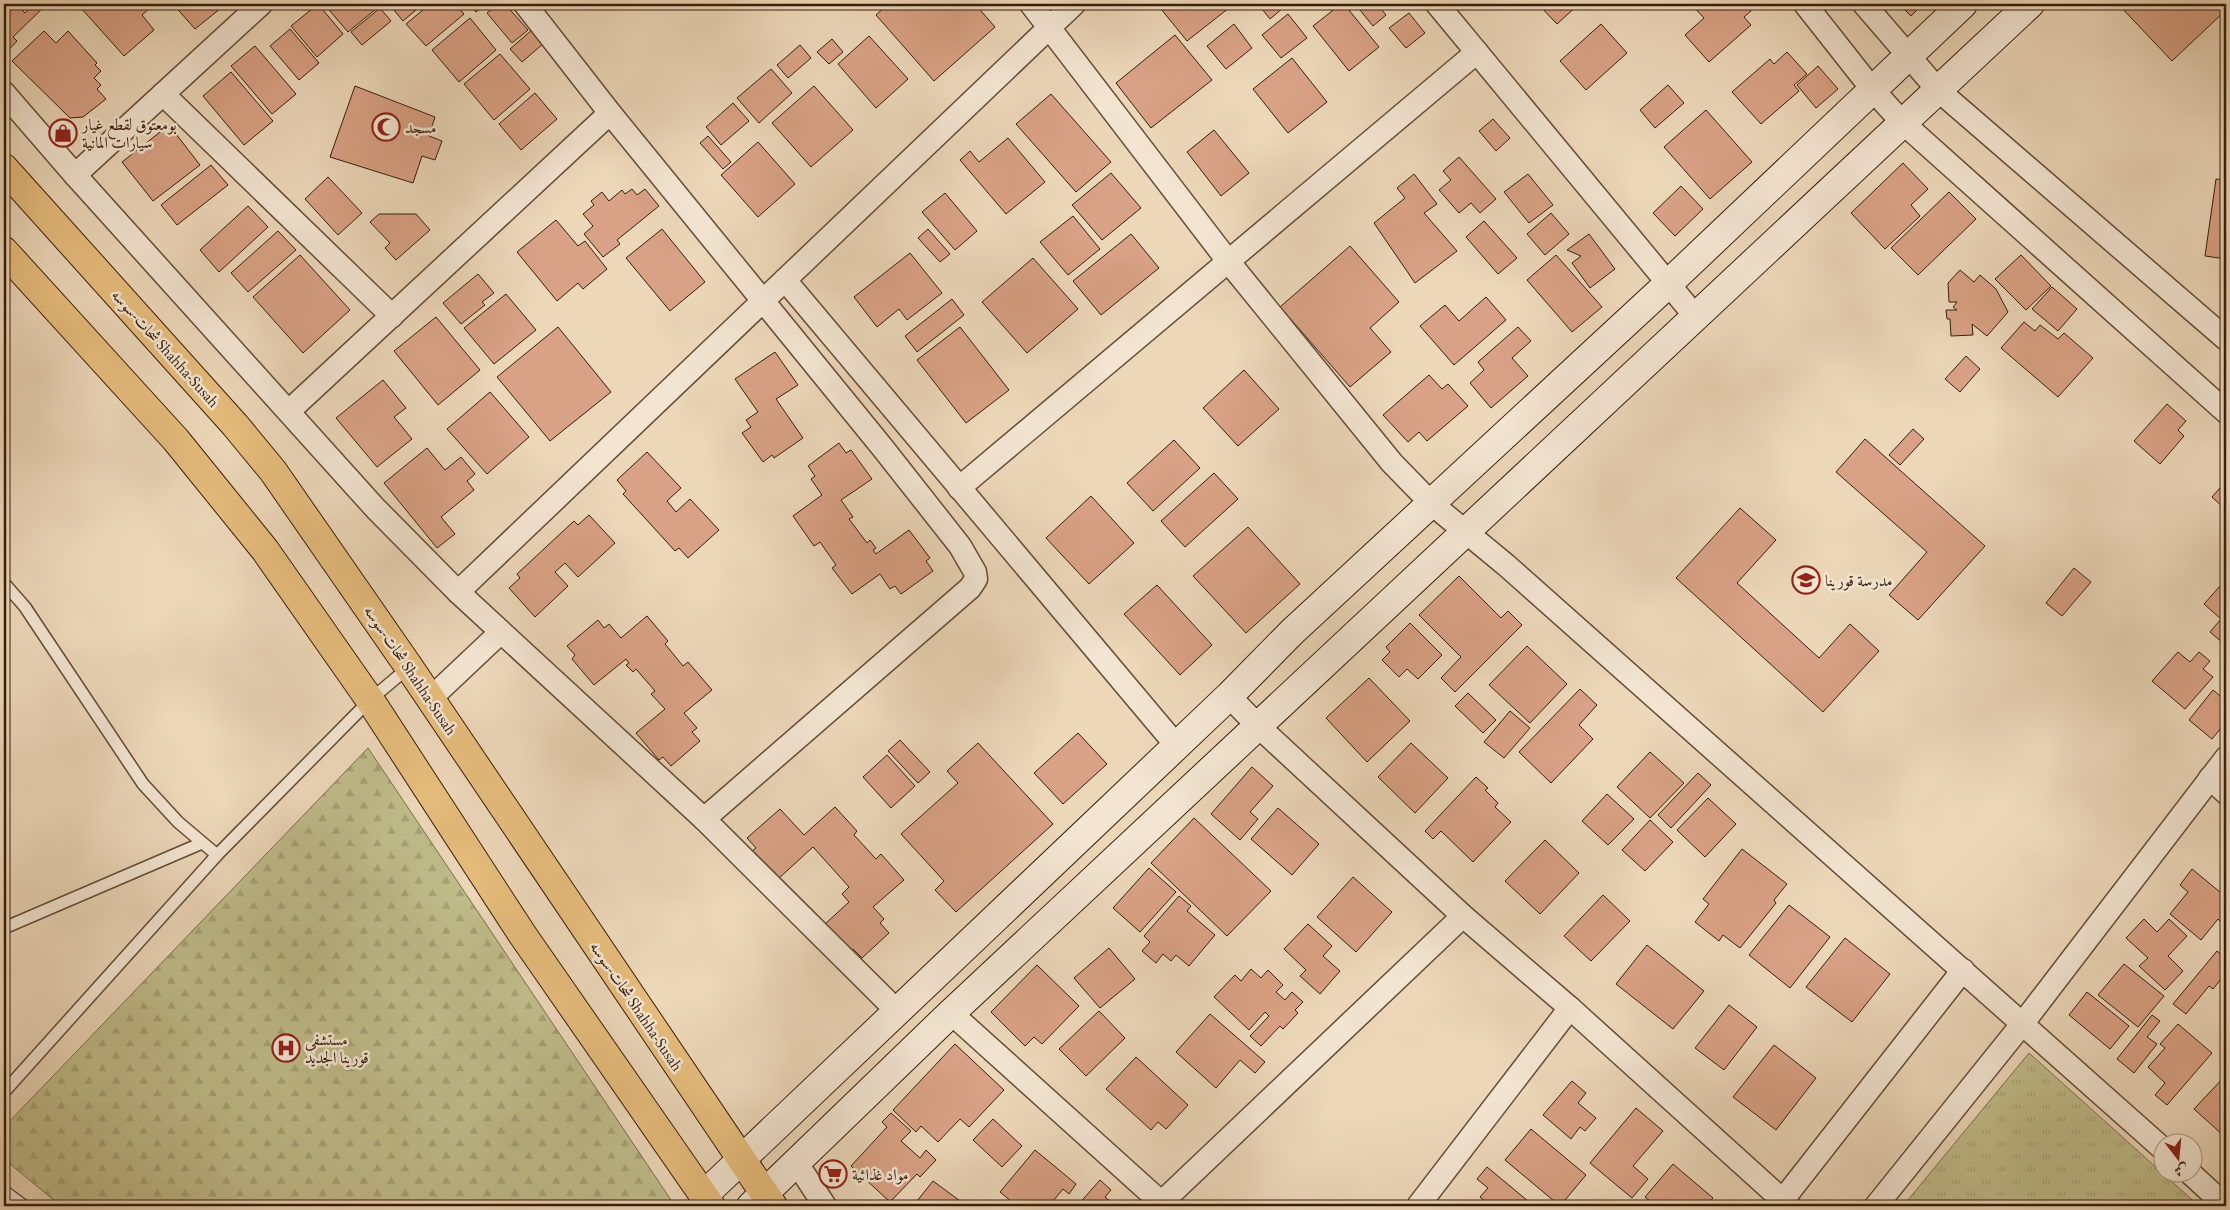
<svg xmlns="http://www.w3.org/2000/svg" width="2230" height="1210" font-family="'EB Garamond',Amiri,serif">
	<defs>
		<pattern id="grass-tufts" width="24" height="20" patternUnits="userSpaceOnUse" patternTransform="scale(1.25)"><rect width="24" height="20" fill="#bfbc8a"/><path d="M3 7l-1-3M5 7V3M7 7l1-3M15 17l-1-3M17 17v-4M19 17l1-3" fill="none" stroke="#a5a176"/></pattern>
		<pattern id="forest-firs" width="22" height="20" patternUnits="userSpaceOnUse" patternTransform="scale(1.25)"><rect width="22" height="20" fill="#bfbc8a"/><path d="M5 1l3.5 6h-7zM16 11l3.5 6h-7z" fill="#a5a176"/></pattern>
	</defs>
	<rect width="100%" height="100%" fill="#ecd7b9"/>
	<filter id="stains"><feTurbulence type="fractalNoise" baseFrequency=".004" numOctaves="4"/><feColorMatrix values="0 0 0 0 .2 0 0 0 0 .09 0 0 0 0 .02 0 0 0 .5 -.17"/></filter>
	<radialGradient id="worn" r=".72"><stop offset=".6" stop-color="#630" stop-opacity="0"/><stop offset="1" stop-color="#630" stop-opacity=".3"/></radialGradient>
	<path fill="url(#grass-tufts)" stroke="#7b6d4a" d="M2029,1053l170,153h-296z"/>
	<path fill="url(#forest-firs)" stroke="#7b6d4a" d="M368,748l307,458h-614l-57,-47v-32z"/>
	<g fill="#d9a185" stroke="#371e09">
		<path d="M4,4h16l-2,2 7,7 9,-9h13l-34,33 4,4 -13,14z"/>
		<path d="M86,4h62l3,3 -9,8 12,15 -30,26 -43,-48z"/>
		<path d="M173,4h53l-31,25z"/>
		<path d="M318,4l25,30 -26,23 -26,-31z"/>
		<path d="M324,4h47l5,5 -28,23z"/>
		<path d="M389,4h34l-20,17z"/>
		<path d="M430,4h25l9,10 -38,32 -20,-22z"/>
		<path d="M469,4h17l-10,8z"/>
		<path d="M498,4h7l23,26 -16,13 -25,-30z"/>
		<path d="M888,4h87l20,23 -61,54 -58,-66z"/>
		<path d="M1157,4h77l-47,37z"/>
		<path d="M1258,4h22l3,4 -13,11z"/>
		<path d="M1341,4h3l35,43 -30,24 -36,-45z"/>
		<path d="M1355,4h22l9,11 -13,11z"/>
		<path d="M1538,4h41l-22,20z"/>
		<path d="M1691,4h54l6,7 -7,6 7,8 -42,37 -24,-27 19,-17z"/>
		<path d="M1899,4h24l-12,12z"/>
		<path d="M2118,4h108v6l-54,51z"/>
		<path d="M380,8l11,13 -29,24 -11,-13z"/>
		<path d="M1409,13l16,20 -19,15 -17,-20z"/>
		<path d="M1288,14l19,24 -26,20 -19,-23z"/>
		<path d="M470,18l26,32 -37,32 -27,-32z"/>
		<path d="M1234,24l18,24 -26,21 -19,-23z"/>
		<path d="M1601,24l26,29 -41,37 -26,-29z"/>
		<path d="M290,29l29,34 -20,17 -29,-34z"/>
		<path d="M533,29l11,14 -22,19 -12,-13z"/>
		<path d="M44,31l12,12 12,-12 29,32 -2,2 6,6 -7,7 7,7 -4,4 9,10 -23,18 -13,1 -58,-57z"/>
		<path d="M1175,35l37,45 -61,48 -35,-45z"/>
		<path d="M869,36l39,43 -32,29 -38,-44z"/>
		<path d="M832,39l11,13 -14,12 -12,-12z"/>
		<path d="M800,45l11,13 -23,20 -11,-13z"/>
		<path d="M255,46l41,48 -24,20 -41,-48z"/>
		<path d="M1787,52l20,22 -13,11 5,6 -38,33 -29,-32 38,-33 4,5z"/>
		<path d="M500,54l30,35 -36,31 -30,-36z"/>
		<path d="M1292,58l35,44 -39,31 -35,-44z"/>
		<path d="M1818,66l20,23 -22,19 -19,-23z"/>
		<path d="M771,69l21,24 -33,30 -22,-25z"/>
		<path d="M231,72l42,49 -29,24 -41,-49z"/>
		<path d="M1668,85l16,18 -29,25 -15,-18z"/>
		<path d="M355,86l80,31 -6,19 13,5 -7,19 -13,-4 -9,27 -83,-26z"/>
		<path d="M814,86l39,44 -42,37 -39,-44z"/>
		<path d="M535,93l22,26 -36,31 -22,-26z"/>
		<path d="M1051,94l60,68 -35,30 -60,-68z"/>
		<path d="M733,103l16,18 -28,24 -15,-18z"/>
		<path d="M1706,110l46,52 -42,37 -46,-52z"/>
		<path d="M1493,119l17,19 -14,13 -17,-20z"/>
		<path d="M169,125l31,40 -47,36 -31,-39z"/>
		<path d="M1214,130l35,43 -28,23 -34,-44z"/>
		<path d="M708,136l23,26 -8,7 -23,-26z"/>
		<path d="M1008,138l37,44 -39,32 -46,-54 10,-9 9,11z"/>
		<path d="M758,142l37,42 -37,33 -37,-42z"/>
		<path d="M1459,157l37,42 -16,14 -9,-10 -12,10 -20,-23 12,-10 -8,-9z"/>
		<path d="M1903,163l25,26 -17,16 9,11 -35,33 -34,-36z"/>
		<path d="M211,165l17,20 -51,40 -16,-20z"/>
		<path d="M1111,173l30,35 -39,32 -30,-35z"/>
		<path d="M1414,174l23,30 -13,9 33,38 -42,32 -41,-60 31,-25 -8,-10z"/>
		<path d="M1528,174l25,31 -24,18 -25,-31z"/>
		<path d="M328,177l34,36 -24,22 -33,-36z"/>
		<path d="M2216,179l10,1v79l-21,-3z"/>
		<path d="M1681,186l22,23 -28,27 -22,-23z"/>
		<path d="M632,189l5,6 8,-6 14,17 -42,34 3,4 -17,13 -19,-23 9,-8 -10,-12 11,-9 -3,-4 11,-9 7,9 13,-11 3,4z"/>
		<path d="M1949,192l27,27 -58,56 -27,-27z"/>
		<path d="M945,193l32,38 -22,19 -33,-38z"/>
		<path d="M248,206l20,21 -49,45 -19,-22z"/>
		<path d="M1551,213l18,21 -24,21 -18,-21z"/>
		<path d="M379,214h37l14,16 -34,30 -11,-12 5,-5 -20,-21z"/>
		<path d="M1073,216l27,33 -32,26 -28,-33z"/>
		<path d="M556,220l22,26 7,-5 22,28 -24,20 -5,-6 -21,18 -40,-49z"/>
		<path d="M1484,221l33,37 -19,16 -32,-37z"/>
		<path d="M662,229l43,53 -35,29 -44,-53z"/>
		<path d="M928,229l22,25 -10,8 -22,-24z"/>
		<path d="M278,231l18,19 -48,42 -17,-19z"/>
		<path d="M1131,234l28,34 -58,47 -28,-34z"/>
		<path d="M1589,234l26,35 -25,19 -18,-25 9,-7 -14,-6z"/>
		<path d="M1350,246l49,56 -29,26 21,24 -41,35 -70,-80z"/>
		<path d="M910,253l32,40 -35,27 -8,-11 -22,18 -23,-30z"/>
		<path d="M300,255l50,55 -47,43 -50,-56z"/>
		<path d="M1556,255l46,52 -30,25 -45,-52z"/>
		<path d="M2021,255l30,31 -25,24 -31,-31z"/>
		<path d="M1033,258l45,51 -51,44 -45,-51z"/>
		<path d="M1960,270l14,12 6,-7 16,14 12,23 -21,24 -15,-12 1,11 -22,1 -1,-17h-3l-1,-9h11l-4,-3 4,-5h-8l-1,-19z"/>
		<path d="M478,274l16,19 -12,9 3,3 -24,19 -18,-21z"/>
		<path d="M2052,287l25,22 -19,22 -26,-22z"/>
		<path d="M506,294l30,36 -42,34 -30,-36z"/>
		<path d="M1486,297l20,23 -52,45 -34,-39 25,-21 14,16z"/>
		<path d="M952,299l12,16 -47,37 -12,-16z"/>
		<path d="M436,317l44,53 -42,35 -44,-54z"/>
		<path d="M2024,322l11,9 5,-6 18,14 6,-6 29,25 -35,39 -57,-49z"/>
		<path d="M558,327l53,65 -61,49 -53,-64z"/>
		<path d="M960,327l49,63 -43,33 -49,-63z"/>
		<path d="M1518,327l13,14 -19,17 16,18 -37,32 -21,-25 14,-13 -6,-8z"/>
		<path d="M775,352l23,33 -22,14 27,39 -29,20 -2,-3 -9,7 -21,-29 9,-6 -5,-7 12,-8 -23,-33z"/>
		<path d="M1966,356l14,13 -20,23 -15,-13z"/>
		<path d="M1244,370l35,39 -41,37 -35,-38z"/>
		<path d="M1429,375l13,14 6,-5 20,22 -41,35 -8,-9 -11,10 -25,-27z"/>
		<path d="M383,380l23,28 -12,9 18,22 -35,28 -41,-49z"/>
		<path d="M490,392l39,45 -42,37 -40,-45z"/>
		<path d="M2167,404l19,17 -8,9 6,6 -24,28 -26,-23z"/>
		<path d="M1913,429l11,10 -24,26 -11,-10z"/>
		<path d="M1865,439l120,107 -67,74 -29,-25 38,-43 -91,-80z"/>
		<path d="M1174,440l26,28 -47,43 -26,-28z"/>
		<path d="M839,443l7,10 5,-3 21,29 -31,21 12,17 -4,2 18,24 3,-3 6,8 -3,2 3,4 33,-24 21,28 -4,3 7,10 -32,23 -6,-8 -5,3 -10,-15 -28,20 -20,-26 4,-3 -16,-23 -6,4 -21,-30 29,-21 -11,-16 4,-3 -7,-10z"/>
		<path d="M427,448l18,22 16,-13 14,17 -8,7 7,9 -33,27 14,17 -18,14 -53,-65z"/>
		<path d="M647,452l34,36 -14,13 9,11 14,-13 29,31 -31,28 -9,-10 -4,3 -52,-57 3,-3 -9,-11z"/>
		<path d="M1214,473l24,26 -53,48 -24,-26z"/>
		<path d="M2226,481v29l-14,-13z"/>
		<path d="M1091,496l43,47 -45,41 -43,-46z"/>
		<path d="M1740,508l36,32 -39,43 82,75 31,-34 29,27 -56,61 -147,-134z"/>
		<path d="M589,515l26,28 -37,34 -13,-14 -10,9 13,14 -33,31 -26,-29 11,-10 -3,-4 57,-53 4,4z"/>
		<path d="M1248,527l52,57 -54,49 -53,-57z"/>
		<path d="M2074,568l17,14 -29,34 -16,-13z"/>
		<path d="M1459,576l42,42 7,-7 14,14 -67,67 -14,-14 20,-21 -42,-42z"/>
		<path d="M1157,585l55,60 -32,30 -56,-61z"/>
		<path d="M2220,586l6,6v47l-3,4 -13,-11 11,-13 -17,-15z"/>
		<path d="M647,616l21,25 -3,3 18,22 5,-4 24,28 -28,23 13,15 -5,4 8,9 -29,25 -8,-9 -4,3 -23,-27 29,-24 -14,-15 4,-3 -19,-22 -3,3 -7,-7 3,-2 -3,-4 -32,26 -22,-26 3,-4 -8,-9 31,-26 6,8 5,-4 12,14z"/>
		<path d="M1410,623l32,32 -24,24 -11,-10 -8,8 -17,-17 8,-8 -4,-5z"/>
		<path d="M1527,646l40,38 -37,39 -41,-38z"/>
		<path d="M2178,652l12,10 9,-10 11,9 -7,8 10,8 -28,32 -33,-28z"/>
		<path d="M1369,678l41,43 -43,41 -41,-44z"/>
		<path d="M1580,689l17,16 -18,20 14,14 -42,44 -32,-31z"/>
		<path d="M2213,690l13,11v21l-14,17 -23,-19z"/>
		<path d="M1468,693l28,27 -13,13 -28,-27z"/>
		<path d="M1510,711l20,17 -26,30 -20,-16z"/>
		<path d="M1078,733l29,31 -44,40 -29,-31z"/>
		<path d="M900,740l30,32 -12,11 -30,-32z"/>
		<path d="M978,743l75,81 -97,88 -21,-22 9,-9 -43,-47 57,-51 -11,-12z"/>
		<path d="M1411,743l37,35 -33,35 -37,-36z"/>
		<path d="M1650,752l34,31 -34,35 -33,-31z"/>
		<path d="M887,755l28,31 -24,22 -28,-31z"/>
		<path d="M1252,767l21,19 -23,26 8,7 -18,21 -29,-26z"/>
		<path d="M1698,773l13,12 -40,43 -13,-13z"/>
		<path d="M1476,777l12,11 -3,2 13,13 -3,4 16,15 -38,40 -32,-31 -8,8 -8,-8z"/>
		<path d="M1607,794l27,25 -26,26 -26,-24z"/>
		<path d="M1708,798l28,26 -31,33 -28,-27z"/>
		<path d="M835,807l22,24 -3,4 22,24 5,-5 23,26 -31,27 11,12 -4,4 9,10 -27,25 -9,-9 -4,4 -25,-28 25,-23 -7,-8 7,-7 -36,-40 -35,32 -26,-28 4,-3 -9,-10 33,-29 24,26z"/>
		<path d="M1278,808l41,36 -27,31 -41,-36z"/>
		<path d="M1194,818l77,73 -44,45 -76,-73z"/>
		<path d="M1650,820l23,22 -28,29 -23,-21z"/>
		<path d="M1545,840l34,33 -39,41 -35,-33z"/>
		<path d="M1742,849l45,35 -13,16 2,3 -36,45 -17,-13 -4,6 -24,-19 14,-18 -6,-5z"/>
		<path d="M1149,868l27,24 -36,40 -27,-24z"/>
		<path d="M2192,869l34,28v24l-3,3 -5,-5 -17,21 -31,-26 18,-22 -8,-7z"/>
		<path d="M1353,877l39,35 -36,40 -39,-35z"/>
		<path d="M1603,895l27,26 -39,40 -27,-25z"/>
		<path d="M1179,896l12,10 -4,5 28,24 -26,31 -13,-11 -5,6 -8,-7 -7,9 -14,-12 8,-9 -6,-6z"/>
		<path d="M1789,905l41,32 -40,51 -41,-33z"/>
		<path d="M2144,919l13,13 12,-13 18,17 -19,20 15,15 -18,19 -26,-24 9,-8 -22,-20z"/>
		<path d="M1308,924l24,22 -9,10 17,15 -20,23 -20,-18 6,-6 -22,-21z"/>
		<path d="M1845,938l45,36 -38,48 -46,-35z"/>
		<path d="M1647,945l57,46 -31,38 -57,-45z"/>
		<path d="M1109,948l26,31 -35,29 -26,-30z"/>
		<path d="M2217,951l9,7v15l-13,16 -4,-3 -23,28 -13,-10z"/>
		<path d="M2124,964l40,32 -26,31 -40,-32z"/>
		<path d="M1037,965l42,41 -37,38 -8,-7 -9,9 -34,-34z"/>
		<path d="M1251,969l10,9 7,-8 15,15 -7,7 9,8 7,-8 11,10 -8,8 3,3 -15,16 -3,-3 -19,20 -11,-10 19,-20 -4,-4 -16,18 -35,-33 21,-22 6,6z"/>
		<path d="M2087,992l42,34 -19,23 -41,-34z"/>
		<path d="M1729,1005l28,22 -33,43 -29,-22z"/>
		<path d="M1099,1011l26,27 -39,38 -27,-27z"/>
		<path d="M1210,1014l55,48 -10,11 -15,-13 -24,28 -40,-36z"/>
		<path d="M2152,1015l8,6 -13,16 10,7 -23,29 -17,-14z"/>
		<path d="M2178,1024l34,29 -45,52 -12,-10 10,-12 -17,-16 17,-19 -5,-4z"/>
		<path d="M955,1044l49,46 -35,37 -9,-8 -22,23 -17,-16 -5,6 -23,-22z"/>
		<path d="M1774,1045l42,33 -40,52 -43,-33z"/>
		<path d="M1136,1057l52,48 -22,24 -8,-7 -7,8 -45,-41z"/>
		<path d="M2226,1075v58l-2,3 -30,-27z"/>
		<path d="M1572,1081l14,12 -8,10 18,15 -11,13 -5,-4 -9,12 -28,-24z"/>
		<path d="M1636,1108l27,23 -30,35 15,13 -16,19 -42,-35z"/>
		<path d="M891,1113l20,18 -10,10 19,17 6,-8 10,10 -16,17 -3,-3 -27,28 -39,-36 36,-39 -5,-5z"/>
		<path d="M993,1119l29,27 -20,21 -29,-27z"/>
		<path d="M1531,1129l55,46 -26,31 -55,-46z"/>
		<path d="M1035,1150l41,34 -7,10 -6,-5 -14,17h-32l-17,-14z"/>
		<path d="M1673,1164l40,34 -7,8h-50l-11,-9z"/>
		<path d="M1487,1167l47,39h-43l-11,-9 8,-9 -11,-9z"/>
		<path d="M1100,1180l11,10 -6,7 11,9h-39z"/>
		<path d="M933,1181l34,25h-54z"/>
	</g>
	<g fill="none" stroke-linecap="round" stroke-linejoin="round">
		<g stroke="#644c35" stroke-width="14">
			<g id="lane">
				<path d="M4,583l21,24 118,177 35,38 39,33"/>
				<path d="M4,928l198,-85"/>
				<path d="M4,1092l213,-237 153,-155 39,-33"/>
				<path d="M4,1191l20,15"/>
			</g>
		</g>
		<g stroke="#644c35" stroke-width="25">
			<g id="street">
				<path d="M525,4l85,109 272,334 78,99 15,26 1,7 -6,9 -266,231"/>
				<path d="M1031,4l197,257 164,202 40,41 74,61 656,583"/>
				<path d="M1437,4l258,312"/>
				<path d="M1805,4l67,85 30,33 324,290"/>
				<path d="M1864,4l74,86 288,249"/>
				<path d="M4,93l71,82 301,334 82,83 246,227 192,191"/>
				<path d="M163,94l229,222"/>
				<path d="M75,175l186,-171"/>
				<path d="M785,280l391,465"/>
				<path d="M289,411l321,-298"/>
				<path d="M959,488l518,-436"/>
				<path d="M458,592l616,-588"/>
				<path d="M1229,696l29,30 205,190 107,92 219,198"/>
				<path d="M430,699l71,-67"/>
				<path d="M2210,778l16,15"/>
				<path d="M951,1013l214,193"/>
				<path d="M796,1162l29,44"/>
				<path d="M2189,1172l37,34"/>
				<path d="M1161,1203l302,-287"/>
				<path d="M1418,1206l152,-198"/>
				<path d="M1778,1206l185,-236"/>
				<path d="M1876,1206l147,-183 203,-265"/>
			</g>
		</g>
		<g stroke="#371e09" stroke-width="30">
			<g id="secondary">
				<path d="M703,1196l526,-500 63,-64 376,-348 295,-280"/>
				<path d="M751,1206l200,-193 1079,-1009"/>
			</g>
		</g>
		<g stroke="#371e09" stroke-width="30">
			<g id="primary">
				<path d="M4,168l231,257 38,46 136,196 364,539"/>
				<path d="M4,251l172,189 89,110 105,150 152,234 189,272"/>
			</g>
		</g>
		<use href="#lane" stroke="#f3e5d2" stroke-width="11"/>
		<use href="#street" stroke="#f3e5d2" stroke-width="22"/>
		<use href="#secondary" stroke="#f3e5d2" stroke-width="28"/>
		<use href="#primary" stroke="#e6bc7c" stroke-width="28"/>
	</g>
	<defs>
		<g id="mosque-ring" transform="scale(1.4375)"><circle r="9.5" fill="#f3e5d2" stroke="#8f2418" stroke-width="1.5"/><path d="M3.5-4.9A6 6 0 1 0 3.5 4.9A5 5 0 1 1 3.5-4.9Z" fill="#8f2418"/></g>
		<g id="shop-ring" transform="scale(1.4375)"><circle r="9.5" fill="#f3e5d2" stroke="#8f2418" stroke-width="1.5"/><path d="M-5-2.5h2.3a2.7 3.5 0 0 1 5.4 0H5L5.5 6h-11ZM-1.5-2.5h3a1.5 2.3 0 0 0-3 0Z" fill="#8f2418"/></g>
		<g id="school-ring" transform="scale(1.4375)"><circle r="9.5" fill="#f3e5d2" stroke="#8f2418" stroke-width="1.5"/><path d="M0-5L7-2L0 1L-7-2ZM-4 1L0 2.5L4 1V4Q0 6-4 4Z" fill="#8f2418"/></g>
		<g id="hospital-ring" transform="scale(1.4375)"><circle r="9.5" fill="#f3e5d2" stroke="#8f2418" stroke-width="1.5"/><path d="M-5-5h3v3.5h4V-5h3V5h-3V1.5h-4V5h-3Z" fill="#8f2418"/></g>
		<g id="supermarket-ring" transform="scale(1.4375)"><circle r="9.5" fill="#f3e5d2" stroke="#8f2418" stroke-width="1.5"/><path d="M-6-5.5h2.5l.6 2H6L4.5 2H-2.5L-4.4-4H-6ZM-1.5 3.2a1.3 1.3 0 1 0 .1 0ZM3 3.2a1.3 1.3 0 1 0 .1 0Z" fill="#8f2418"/></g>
	</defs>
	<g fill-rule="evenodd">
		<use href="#mosque-ring" x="386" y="127"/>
		<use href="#shop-ring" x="63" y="133"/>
		<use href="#school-ring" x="1806" y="580"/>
		<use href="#hospital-ring" x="286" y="1048"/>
		<use href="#supermarket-ring" x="833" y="1174"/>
	</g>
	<g text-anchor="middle" stroke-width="5" stroke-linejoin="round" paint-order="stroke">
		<g font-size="16" fill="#371e09" stroke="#f3e5d2" text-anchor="start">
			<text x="82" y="130">بومعتوق لقطع غيار<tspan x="82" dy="18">سيارات المانية</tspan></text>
			<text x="405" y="133">مسجد</text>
			<text x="1825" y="586">مدرسة قورينا</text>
			<text x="305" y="1045">مستشفي<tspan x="305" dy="18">قورينا الجديد</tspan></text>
			<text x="852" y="1180">مواد غذائية</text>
		</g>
		<g font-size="16" fill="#371e09" stroke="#f3e5d2">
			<text transform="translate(166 348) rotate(48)" y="6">شحات-سوسه Shahha-Susah</text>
			<text transform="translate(411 670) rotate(56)" y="6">شحات-سوسه Shahha-Susah</text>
			<text transform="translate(637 1006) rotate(56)" y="6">شحات-سوسه Shahha-Susah</text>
		</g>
	</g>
	<rect width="2230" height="1210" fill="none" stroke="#ecd7b9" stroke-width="20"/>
	<rect x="5" y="5" width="2220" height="1200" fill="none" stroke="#371e09" stroke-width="2.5"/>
	<rect x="10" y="10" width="2210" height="1190" fill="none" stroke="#371e09"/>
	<g transform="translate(2178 1158) rotate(164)"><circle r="24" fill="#f3e5d2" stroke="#a89582"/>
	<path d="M0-4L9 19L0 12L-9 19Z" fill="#8f2418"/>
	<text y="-8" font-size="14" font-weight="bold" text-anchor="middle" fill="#371e09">ش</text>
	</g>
	<rect width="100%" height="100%" filter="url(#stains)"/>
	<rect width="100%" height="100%" fill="url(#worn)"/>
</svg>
